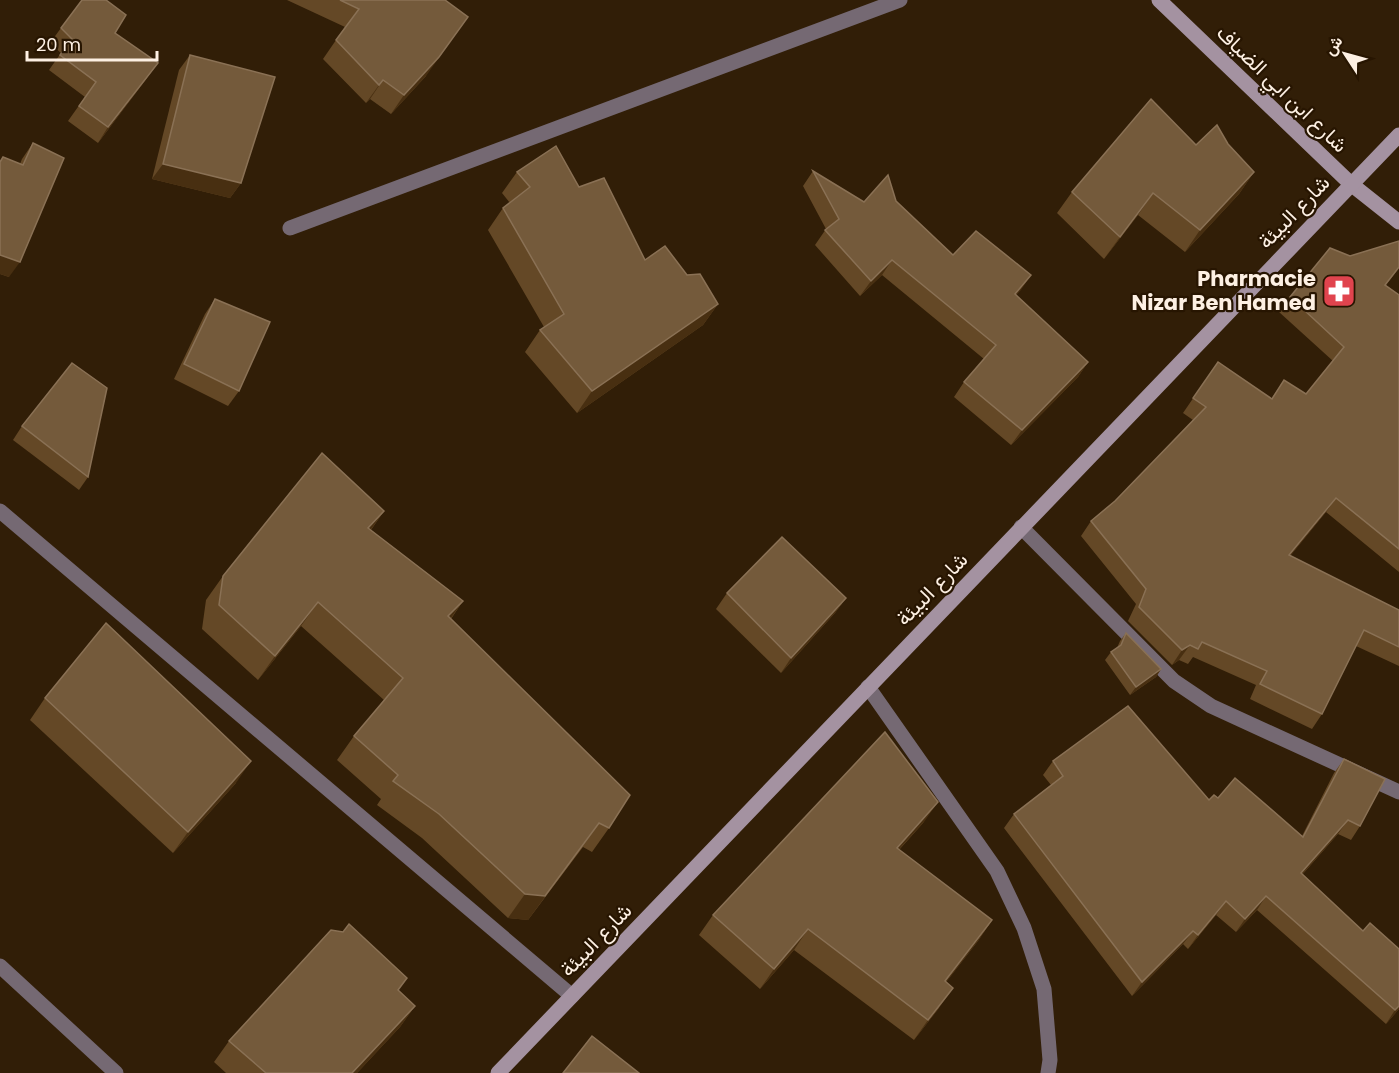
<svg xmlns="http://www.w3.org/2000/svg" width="1399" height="1073" font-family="Poppins,Vazirmatn,sans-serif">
	<rect width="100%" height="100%" fill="#311e07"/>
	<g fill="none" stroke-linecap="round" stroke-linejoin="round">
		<g stroke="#756973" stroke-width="15">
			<path d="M290,228l610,-228"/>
			<path d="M0,511l572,485"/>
			<path d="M1021,527l153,154 37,25 188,86"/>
			<path d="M868,687l129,184 27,57 20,61 6,71 -2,13"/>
			<path d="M0,966l116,107"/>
		</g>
		<g stroke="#a492a1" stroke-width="15">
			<path d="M1159,0l192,184 48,38"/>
			<path d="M498,1073l901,-938"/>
		</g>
	</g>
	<g fill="#644826">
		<path d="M287,0h158l-19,76 -35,38 -21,-15 -4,4 -43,-44 22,-32z"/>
		<path d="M61,28l54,5 32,45 -49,65 -30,-22 17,-24 -36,-27 12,-17 -11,-10z"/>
		<path d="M190,55l51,128 -11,15 -78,-19 27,-109z"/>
		<path d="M33,143l-24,134 -9,-3v-113l3,-4 17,7 2,-5z"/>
		<path d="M1228,144l26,28 -15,22 -54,58 -47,-37 -34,44 -47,-46 15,-21 124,-47z"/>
		<path d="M813,171l51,31 32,-1 57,54 78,20 -15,20 72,67 -10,15 -67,68 -57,-48 10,-15 20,-23 -102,-84 -22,21 -45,-51 11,-16 -23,-43z"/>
		<path d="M517,172l62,15 66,73 42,15 31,29 -15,21 -126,88 -52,-61 15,-22 4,-3 -56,-97 15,-22 7,-5 -8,-10z"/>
		<path d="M1399,241v27l-13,17 13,10v277l-73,-60 -36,44 109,54v56l-43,-20 -34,68 -10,15 -62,-30 6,-14 -63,-28 -5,7 -9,-4 -7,5 -44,-44 8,-17 -55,-68 10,-15 24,-20 78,-81 -10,-7 35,-51 53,37 13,-19 22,14 27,-33 -54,-49 11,-15 60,-41z"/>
		<path d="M215,299l24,92 -11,15 -54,-27 31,-65z"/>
		<path d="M22,426l66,51 -9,13 -66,-50z"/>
		<path d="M384,511l-13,19 92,71 -12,18 158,209 -17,24 -9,-5 -55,73 -20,-2 -86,-80 -45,-33 4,-6 -44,-39 17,-24 30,-36 -83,-74 -43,54 -56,-51 4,-29 17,-24z"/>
		<path d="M727,593l119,5 -11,15 -54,60 -65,-64z"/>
		<path d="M1126,633l35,36 -5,8 -26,18 -25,-35 6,-8 6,-4 3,-7z"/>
		<path d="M45,698l191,85 -63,70 -143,-133z"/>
		<path d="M1344,759l16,67 -9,14 -13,-6 -36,41 61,56 36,18v60l-13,15 -129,-114 -21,22 -20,-17 -28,34 -5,-5 -51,52 -128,-168 10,-14 37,-29 -8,-10 10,-14 156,39 9,-2 84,38 32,-63z"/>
		<path d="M924,822l-25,28 93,70 -14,21 -32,41 -7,26 -25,32 -120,-90 -34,39 -61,-54 14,-20z"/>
		<path d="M343,932l55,59 17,15 -15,21 -43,46h-131l-12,-11 15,-21z"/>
	</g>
	<g fill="#482f11">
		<path d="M468,17l-42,59 -35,38 13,-19z"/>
		<path d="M158,63l-11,15 -49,65 10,-16z"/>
		<path d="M383,80l-13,19 -4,4 13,-18z"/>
		<path d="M163,164l78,19 -11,15 -78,-19z"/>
		<path d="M1254,172l-15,22 -54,58 15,-22z"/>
		<path d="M1153,193l-15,22 -34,44 16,-22z"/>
		<path d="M0,255l20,7 -11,15 -9,-3z"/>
		<path d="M892,260l-10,15 -22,21 11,-15z"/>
		<path d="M1399,267v1l-24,31 10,-14z"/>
		<path d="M1031,275l-10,15 -17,19 11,-15z"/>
		<path d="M718,304l-15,21 -126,88 15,-22z"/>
		<path d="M1088,362l-10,15 -67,68 11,-15z"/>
		<path d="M1336,498l-10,14 -47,58 10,-15z"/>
		<path d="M384,511l-17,24 1,-7z"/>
		<path d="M846,598l-11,15 -54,60 10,-15z"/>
		<path d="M463,601l-17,24 2,-9z"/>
		<path d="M318,602l-17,24 -43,54 17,-24z"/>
		<path d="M1190,645l-11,15 -7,5 10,-15z"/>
		<path d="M1161,669l-5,8 -26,18 6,-8z"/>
		<path d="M251,761l-15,22 -63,70 15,-21z"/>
		<path d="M938,802l-14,20 -42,46 15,-20z"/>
		<path d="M1348,820l-10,14 -47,53 10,-14z"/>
		<path d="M599,823l-71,97 -20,-2 17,-24z"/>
		<path d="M1266,896l-9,14 -21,22 9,-13z"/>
		<path d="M1226,901l-10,14 -28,34 10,-14z"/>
		<path d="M992,920l-14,21 -47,61 14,-21z"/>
		<path d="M808,929l-14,21 -34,39 14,-20z"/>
		<path d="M1193,931l-10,13 -51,52 10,-14z"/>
		<path d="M953,988l-14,20 -25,32 14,-20z"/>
		<path d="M415,1006l-15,21 -43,46h-5z"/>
		<path d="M1399,1006v3l-13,15 9,-14z"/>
	</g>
	<g fill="#745a3b" stroke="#8a7155" stroke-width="1.5">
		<path d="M82,0h24l20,15 -11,18 43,30 -50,64 -29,-21 17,-24 -36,-27 12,-16 -11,-11z"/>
		<path d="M340,0h105l23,17 -29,40 -35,38 -21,-15 -4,5 -43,-45 23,-31z"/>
		<path d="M190,55l85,22 -34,106 -78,-19z"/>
		<path d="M1151,99l45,46 21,-20 11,19 26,28 -54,58 -47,-37 -33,44 -48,-45z"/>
		<path d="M33,143l31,15 -44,104 -20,-7v-93l3,-5 20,8z"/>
		<path d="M556,146l23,41 25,-9 41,82 20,-14 22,29 13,-1 18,30 -126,87 -52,-61 24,-16 -61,-106 27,-21 -13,-15z"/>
		<path d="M813,171l51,31 24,-27 8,26 57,54 23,-24 55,44 -16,19 73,68 -66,68 -58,-48 32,-37 -104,-85 -21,21 -46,-51 14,-11z"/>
		<path d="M1399,241v26l-14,18 14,10v254l-63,-51 -47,57 110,55v37l-35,-17 -42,84 -62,-30 7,-13 -65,-29 -4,7 -8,-4 -8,5 -43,-43 7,-18 -55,-68 24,-20 91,-94 -13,-9 25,-36 54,37 12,-19 22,14 38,-47 -54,-50 40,-49 20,8z"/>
		<path d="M215,299l55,23 -31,69 -55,-27z"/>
		<path d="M72,363l35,25 -19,89 -66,-51z"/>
		<path d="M322,453l62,58 -16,17 95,73 -15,15 182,179 -21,33 -10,-5 -54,73 -20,-2 -86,-80 -46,-33 5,-6 -44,-39 49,-58 -85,-76 -43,54 -56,-51 4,-29z"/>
		<path d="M782,537l64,61 -55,60 -64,-65z"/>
		<path d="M106,623l145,138 -63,71 -143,-134z"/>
		<path d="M1126,633l35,36 -25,18 -25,-35 10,-7z"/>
		<path d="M1128,706l81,94 5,-5 4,3 17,-20 68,59 41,-78 41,20 -25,47 -12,-6 -47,53 62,58 7,-8 29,26v57l-4,4 -129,-114 -21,23 -19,-18 -28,34 -5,-4 -51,51 -128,-168 49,-38 -10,-15z"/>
		<path d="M885,732l53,70 -41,46 95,72 -47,61 8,7 -25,32 -120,-91 -34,40 -61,-54z"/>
		<path d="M349,924l58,54 -9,12 17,16 -63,67h-86l-37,-32 102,-111 12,2z"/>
		<path d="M592,1036l47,37h-76z"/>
	</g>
	<defs>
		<g id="pharmacy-square" transform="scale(1.725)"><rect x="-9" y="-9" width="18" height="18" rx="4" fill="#e0444e" stroke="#271501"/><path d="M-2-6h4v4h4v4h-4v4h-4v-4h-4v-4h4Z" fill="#fff"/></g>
	</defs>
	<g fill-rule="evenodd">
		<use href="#pharmacy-square" x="1339" y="291"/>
	</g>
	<g text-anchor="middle" stroke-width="4.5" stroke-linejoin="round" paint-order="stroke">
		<g font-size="21" fill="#fdf0e3" stroke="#271501">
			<text transform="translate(1282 89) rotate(44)" y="7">شارع ابن ابي الضياف</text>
			<text transform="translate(1294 212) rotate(-46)" y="7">شارع البيئة</text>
			<text transform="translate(932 589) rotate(-46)" y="7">شارع البيئة</text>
			<text transform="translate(596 940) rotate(-46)" y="7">شارع البيئة</text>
		</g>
		<g font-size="21" font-weight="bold" fill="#fdf0e3" stroke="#271501" text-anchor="end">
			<text x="1316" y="286">Pharmacie<tspan x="1316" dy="24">Nizar Ben Hamed</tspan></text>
		</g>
	</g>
	<g transform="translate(1345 54) rotate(306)" stroke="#271501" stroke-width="4.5" paint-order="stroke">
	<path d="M0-4.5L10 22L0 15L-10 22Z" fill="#fdf0e3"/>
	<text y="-9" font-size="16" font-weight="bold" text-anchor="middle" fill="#fdf0e3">ش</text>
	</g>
	<path d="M27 51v9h130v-9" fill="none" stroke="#fdf0e3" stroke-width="3"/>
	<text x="36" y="51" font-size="18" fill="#fdf0e3" stroke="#271501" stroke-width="4.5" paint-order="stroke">20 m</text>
</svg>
